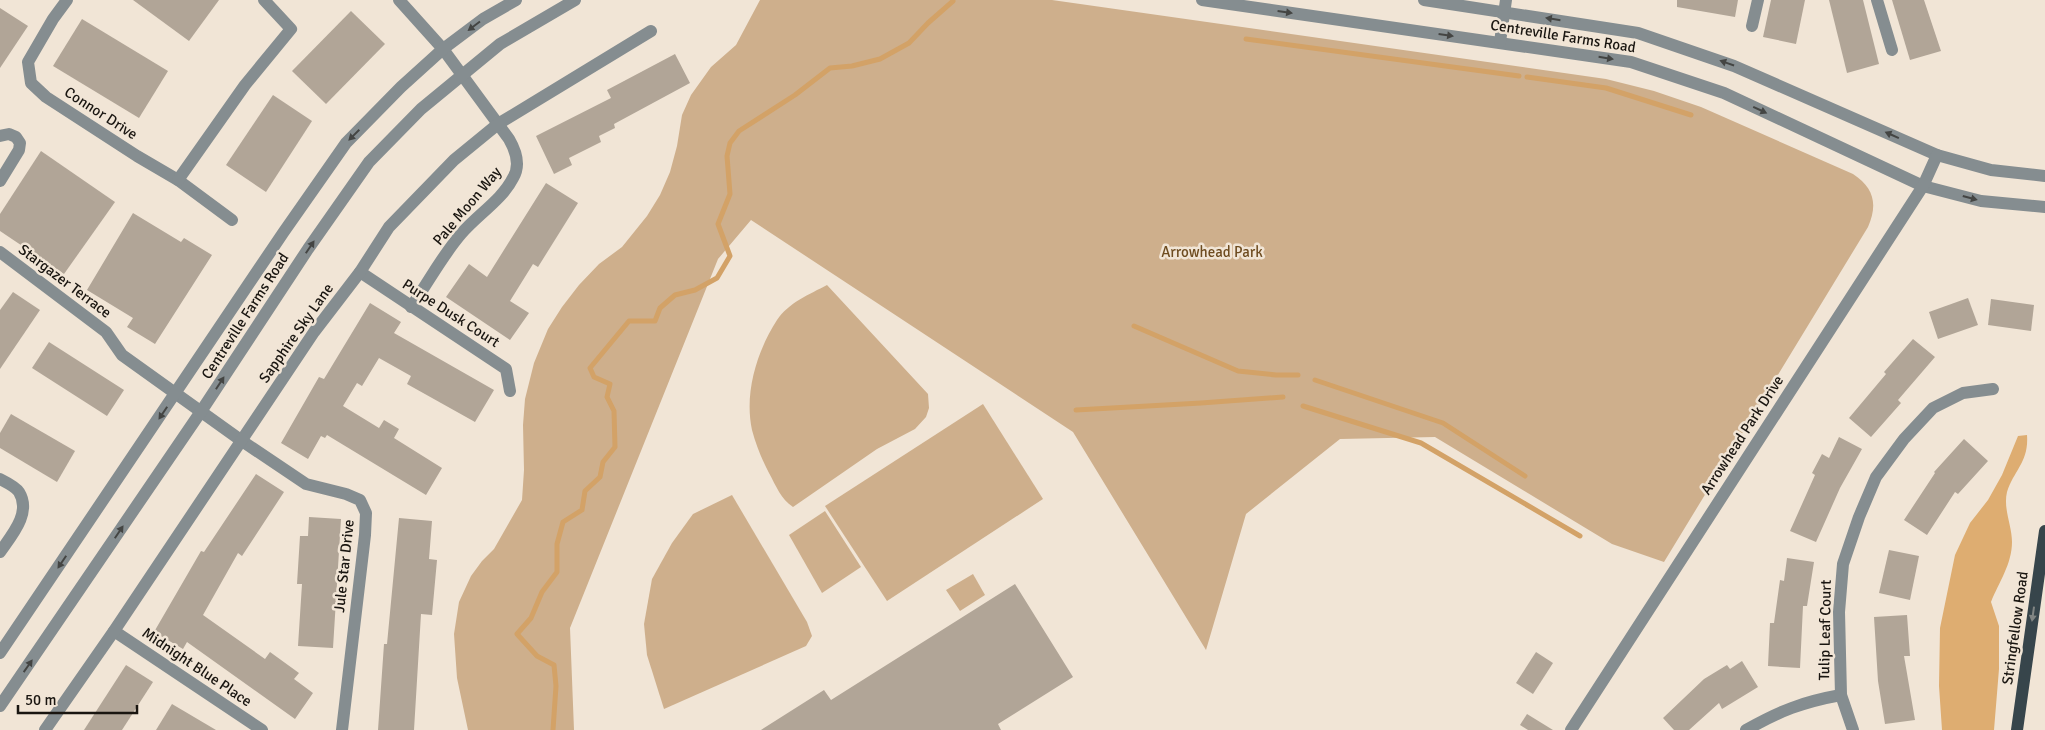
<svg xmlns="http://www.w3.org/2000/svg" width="2045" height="730" font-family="Signika,sans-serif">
	<rect width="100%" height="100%" fill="#f1e5d6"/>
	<g fill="#ceaf8c">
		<path d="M760,0h292l554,79 48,12 47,16 152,67c21,14 25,30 15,53l-204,335 -52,-18 -177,-107 -95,2 -94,75 -40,136 -133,-218 -322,-212 -33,39 -148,369 4,102h-106l-11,-52 -3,-44 5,-32 12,-26 11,-15 12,-12 28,-49 2,-30 -1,-45 2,-26 9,-36 14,-34 14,-22 17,-22 20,-21 23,-17 25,-31 13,-21 10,-23 7,-26 5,-31 9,-20 20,-28 25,-22z"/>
		<path d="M827,285l101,109 1,14 -3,9 -11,12 -38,20 -84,58c-12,-8 -17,-21 -24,-34 -7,-13 -13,-28 -17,-43 -8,-37 5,-79 25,-110 11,-17 33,-26 50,-35z"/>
		<path d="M983,404l60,95 -156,102 -62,-95z"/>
		<path d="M732,495l75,127 5,14 -6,10 -142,63 -17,-54 -3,-31 8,-45 20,-36 21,-29z"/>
		<path d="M825,511l36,56 -39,26 -33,-58z"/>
		<path d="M973,574l12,21 -25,16 -14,-21z"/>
	</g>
	<path fill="#dead71" d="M2027,435c2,27 -13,35 -20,57 -4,17 5,33 5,50 0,22 -13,40 -21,60l8,24v43l-5,61h-52l-3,-44 1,-58 15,-73 15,-32 18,-23 14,-25 16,-39z"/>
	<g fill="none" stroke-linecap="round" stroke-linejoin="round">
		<g stroke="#d3a267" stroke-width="5">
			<path d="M1246,39l273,37"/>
			<path d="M1527,77l79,11 85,27"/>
			<path d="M1134,326l104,45 38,4h22"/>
			<path d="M1315,380l128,43 82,53"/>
			<path d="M1303,406l118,37 159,93"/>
			<path d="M1076,410l125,-7 82,-6"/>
			<path d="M553,730l3,-44 -2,-21 -17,-9 -20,-22 14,-16 11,-26 15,-20v-28l6,-22 19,-12 3,-19 15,-14 3,-15 12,-15 -1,-36 -7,-14 3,-13 -16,-7 -4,-9 39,-47h26l5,-13 15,-13 20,-5 22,-12 13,-22 -12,-32 12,-30 -3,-38 3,-13 9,-12 56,-36 35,-27 22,-2 28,-7 29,-16 19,-20 25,-22"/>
		</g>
	</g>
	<g fill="#b1a597">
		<path d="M133,0h86l-30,41z"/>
		<path d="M1677,0h61l-3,17 -58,-10z"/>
		<path d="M1771,0h34l-9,44 -33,-7z"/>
		<path d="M1829,0h34l16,64 -32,9z"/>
		<path d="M1892,0h32l17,51 -31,9z"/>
		<path d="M0,8l28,18 -28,42z"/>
		<path d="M351,11l34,33 -59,60 -34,-33z"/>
		<path d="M82,19l86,52 -29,47 -86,-52z"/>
		<path d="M675,54l15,29 -76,41 1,4 -16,8 2,6 -32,16 3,7 -18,9 -18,-38 75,-38 -4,-8z"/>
		<path d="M273,95l39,26 -46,71 -40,-27z"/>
		<path d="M41,151l74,51 -51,72 -64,-43v-17z"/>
		<path d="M546,183l32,20 -40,64 -5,-3 -23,37 19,12 -19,27 -64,-43 23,-33 18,13z"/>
		<path d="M133,213l48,29 3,-4 28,17 -57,89 -28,-17 6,-9 -46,-28z"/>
		<path d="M13,292l27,18 -40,59v-59z"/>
		<path d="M1968,298l10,27 -40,14 -9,-27z"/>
		<path d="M1991,299l43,6 -3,26 -43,-6z"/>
		<path d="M370,303l31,19 -7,11 100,57 -19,32 -68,-38 4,-8 -32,-18 -17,28 -5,-3 -14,23 36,22 5,-8 15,9 -5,9 48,30 -16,27 -99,-60 -2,3 -4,-2 -13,23 -27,-16 38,-66 5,2z"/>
		<path d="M1913,339l22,18 -37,43 3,3 -30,34 -22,-19 37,-44 -2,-2z"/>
		<path d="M49,342l75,48 -17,26 -75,-48z"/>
		<path d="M11,414l64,37 -18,31 -57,-34v-15z"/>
		<path d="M1839,437l23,12 -22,39 -24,54 -26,-11 25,-56 -3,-2 10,-19 7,4z"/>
		<path d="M1964,439l24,22 -30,33 -3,-2 -28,43 -23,-15 31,-47 -1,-1z"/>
		<path d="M256,474l28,18 -42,64 -4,-3 -35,62 62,44 5,-7 29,21 -5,6 19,14 -18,26 -108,-77 -4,7 -29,-17 47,-81 3,1z"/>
		<path d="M309,517l32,2 -8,129 -35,-2 4,-62h-5l3,-48h8z"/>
		<path d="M399,518l33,3 -3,38 8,1 -5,55 -11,-1 -7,116h-36l6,-86h3z"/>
		<path d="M1889,550l30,6 -9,44 -31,-7z"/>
		<path d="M1787,558l27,4 -7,44h-4l-3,62 -32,-2 2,-43h4l6,-43 4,1z"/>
		<path d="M1015,584l58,93 -75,47 3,6h-240l63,-40 7,10z"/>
		<path d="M1907,615l3,41h-6l11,64 -30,4 -7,-43 -4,-64z"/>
		<path d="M1536,652l17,11 -20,31 -17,-11z"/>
		<path d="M1742,661l16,26 -36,22 -3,-6 -30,27h-15l-11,-12 41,-39 23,-14 3,4z"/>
		<path d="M126,665l27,17 -31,48h-38z"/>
		<path d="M172,704l44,26h-60z"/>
		<path d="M1527,714l26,16h-25l-8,-5z"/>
	</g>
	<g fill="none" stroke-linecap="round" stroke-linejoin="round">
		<g stroke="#858d90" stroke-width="12">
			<path d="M67,0l-14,19 -25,43 3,21 15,14 91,59 41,24 54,40"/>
			<path d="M399,0l44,49 66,90c7,12 12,26 4,39 -11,22 -36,37 -52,56 -19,22 -33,49 -50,73"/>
			<path d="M1202,0l429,62 93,31 199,93 58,15 64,6"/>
			<path d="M1424,0l214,33 96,33 203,89 54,15 54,6"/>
			<path d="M1877,0l15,50"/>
			<path d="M1752,26l6,-26"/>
			<path d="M1500,42l6,-42"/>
			<path d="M0,136l9,-2 7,3 4,6 -1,7 -19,31"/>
			<path d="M178,180l67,-95 46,-56 -27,-29"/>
			<path d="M0,252l106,80 16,23 120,86 64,43 40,10 14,6 6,13 -1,22 -23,195"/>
			<path d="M360,272l146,97 4,22"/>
			<path d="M0,479c6,3 16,8 19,13 13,21 -8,44 -19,60"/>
			<path d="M114,631l148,99"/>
			<path d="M0,653l283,-420 63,-90 55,-56 42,-38 40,-30 33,-19"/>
			<path d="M0,706l202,-296 106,-161 61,-87 52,-53 79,-65 75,-44"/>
			<path d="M45,730l69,-99 200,-299 46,-60 29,-45 65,-67 44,-36 153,-93"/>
			<path d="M1571,730l352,-544 14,-31"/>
			<path d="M1746,730c34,-19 56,-28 95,-35"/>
			<path d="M1853,730l-12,-35 -2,-83 4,-48 16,-47 17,-40 28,-38 29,-31 30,-15 30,-4"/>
		</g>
		<path stroke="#37454b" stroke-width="12" d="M2017,730l28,-199"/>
	</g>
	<defs><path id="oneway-solid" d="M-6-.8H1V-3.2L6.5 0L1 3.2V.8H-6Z" transform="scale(1.25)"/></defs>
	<g fill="#444543">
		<use href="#oneway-solid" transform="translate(1285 12) rotate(8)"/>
		<use href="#oneway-solid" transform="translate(1553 19) rotate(-171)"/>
		<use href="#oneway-solid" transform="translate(474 26) rotate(143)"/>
		<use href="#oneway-solid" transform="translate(1446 35) rotate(8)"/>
		<use href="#oneway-solid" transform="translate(1606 58) rotate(9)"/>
		<use href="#oneway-solid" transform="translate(1727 63) rotate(-161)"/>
		<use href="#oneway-solid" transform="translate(1760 110) rotate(25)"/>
		<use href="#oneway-solid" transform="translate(354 135) rotate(135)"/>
		<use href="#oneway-solid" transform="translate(1892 135) rotate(-156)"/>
		<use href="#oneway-solid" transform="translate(1970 198) rotate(15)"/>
		<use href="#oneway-solid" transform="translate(310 247) rotate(-56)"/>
		<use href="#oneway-solid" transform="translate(220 383) rotate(-57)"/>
		<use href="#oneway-solid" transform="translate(163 413) rotate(124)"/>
		<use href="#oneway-solid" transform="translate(119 532) rotate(-56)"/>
		<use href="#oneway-solid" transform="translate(62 562) rotate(124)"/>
		<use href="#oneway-solid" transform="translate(28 666) rotate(-55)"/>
	</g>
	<use fill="#818583" href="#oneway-solid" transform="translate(2033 614) rotate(98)"/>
	<g text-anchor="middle" stroke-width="5" stroke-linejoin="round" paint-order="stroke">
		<g font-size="15" fill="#191510" stroke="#f1e5d6">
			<text transform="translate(1563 36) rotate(9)" y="5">Centreville Farms Road</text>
			<text transform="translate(101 113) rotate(33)" y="5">Connor Drive</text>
			<text transform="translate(467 206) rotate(-50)" y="5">Pale Moon Way</text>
			<text transform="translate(65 281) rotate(37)" y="5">Stargazer Terrace</text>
			<text transform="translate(451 313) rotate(33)" y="5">Purpe Dusk Court</text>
			<text transform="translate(245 316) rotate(-57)" y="5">Centreville Farms Road</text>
			<text transform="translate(296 333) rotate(-55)" y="5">Sapphire Sky Lane</text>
			<text transform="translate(1742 435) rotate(-57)" y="5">Arrowhead Park Drive</text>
			<text transform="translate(344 566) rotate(-84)" y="5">Jule Star Drive</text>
			<text transform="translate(2015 628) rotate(-82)" y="5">Stringfellow Road</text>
			<text transform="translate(1825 630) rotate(-89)" y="5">Tulip Leaf Court</text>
			<text transform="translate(197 667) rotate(34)" y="5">Midnight Blue Place</text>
		</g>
		<g font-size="15" fill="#6e4c20" stroke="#f1e5d6">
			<text x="1212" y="257">Arrowhead Park</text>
		</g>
	</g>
	<path d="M18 705v8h119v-8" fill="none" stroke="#191510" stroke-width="2.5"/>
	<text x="25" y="705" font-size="15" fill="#191510" stroke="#f1e5d6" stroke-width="4" paint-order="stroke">50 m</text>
</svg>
